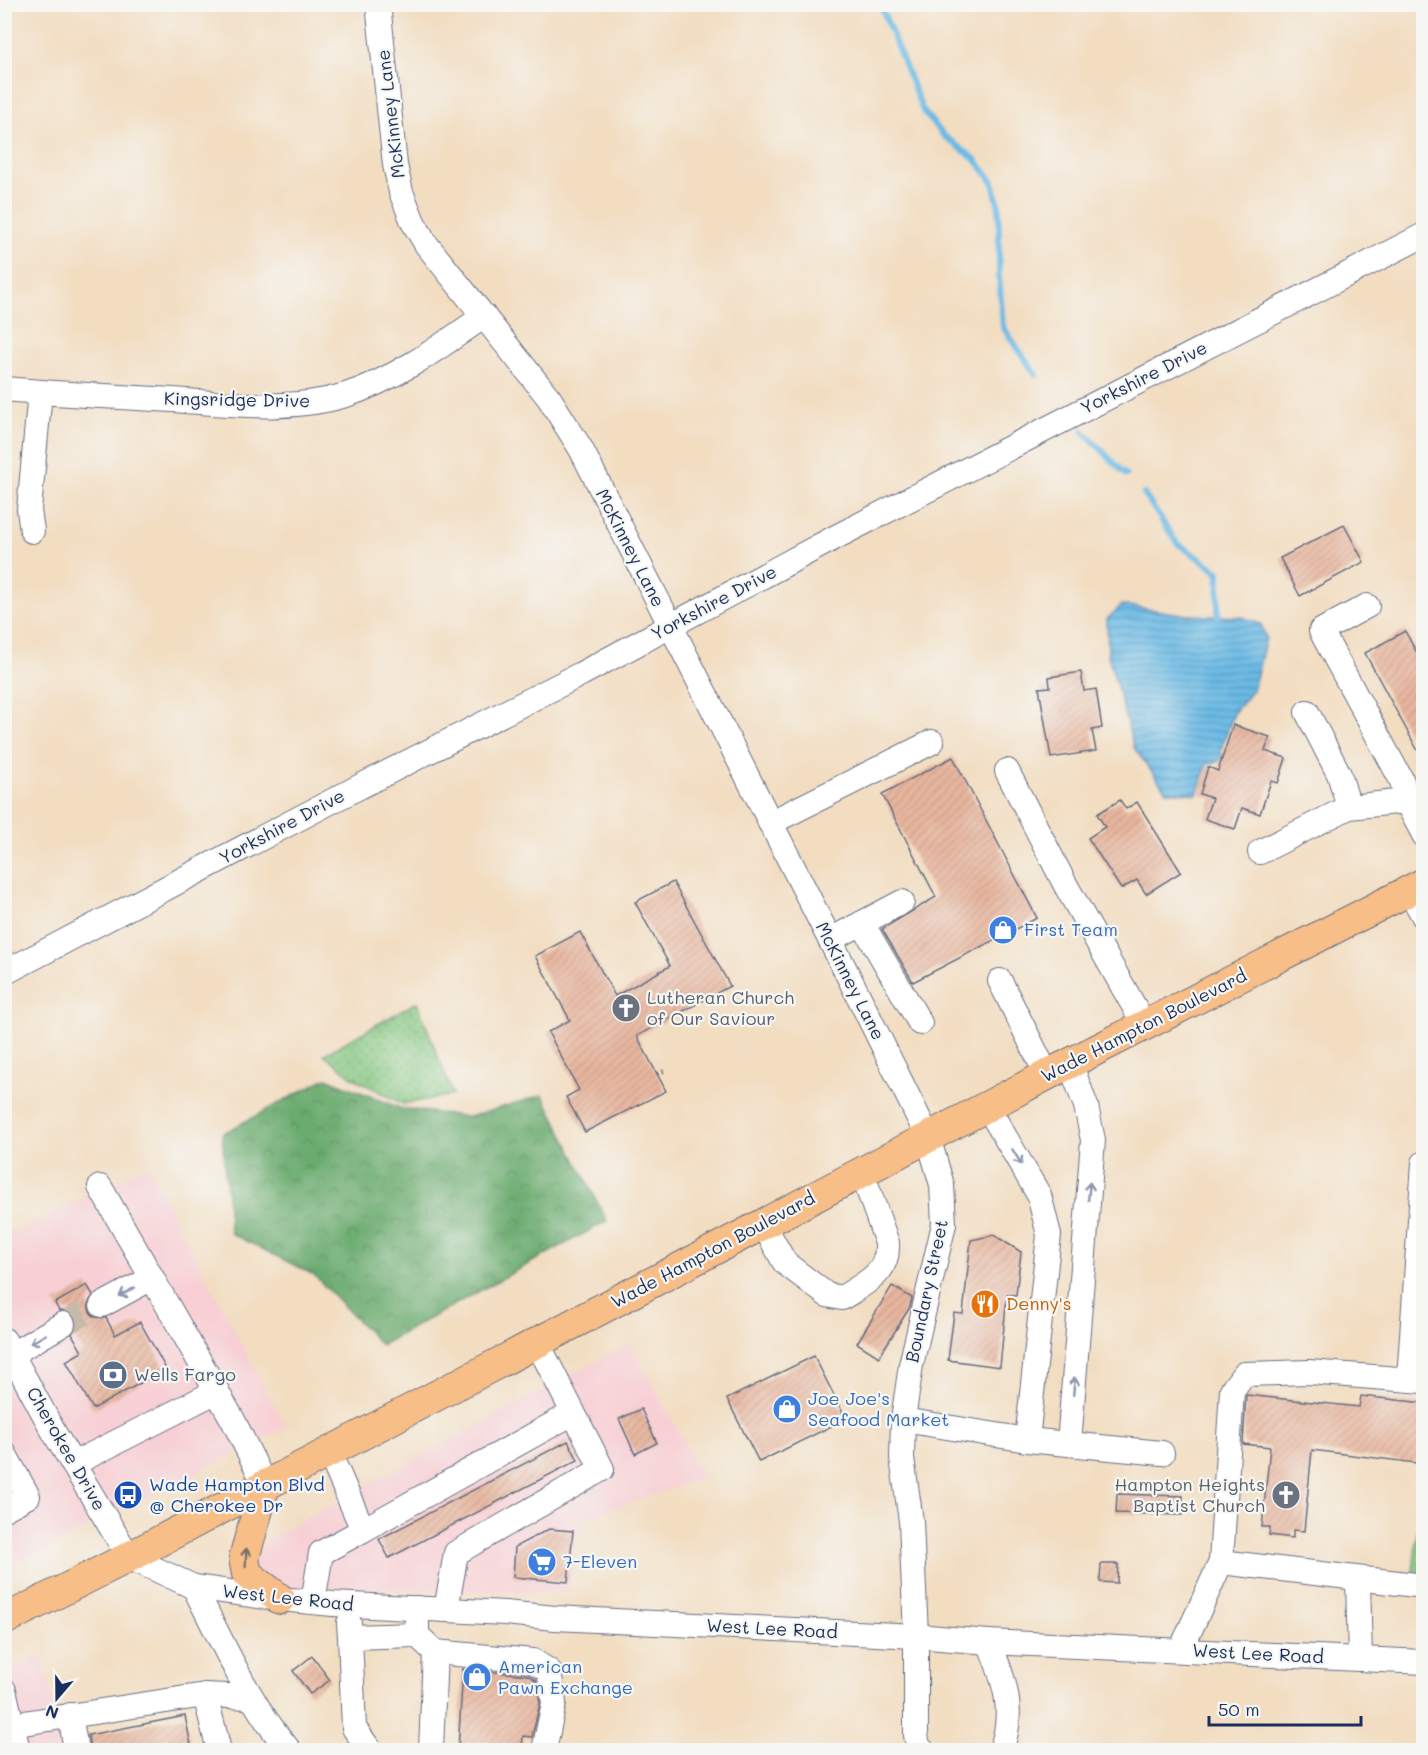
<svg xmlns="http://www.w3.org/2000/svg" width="1428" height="1755" font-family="Mali,sans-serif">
	<defs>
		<pattern id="forest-crowns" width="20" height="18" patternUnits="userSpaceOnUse" patternTransform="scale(1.5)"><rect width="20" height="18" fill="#6bab6e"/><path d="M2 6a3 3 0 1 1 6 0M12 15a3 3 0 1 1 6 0" fill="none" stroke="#578c5e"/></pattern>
		<pattern id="park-dots" width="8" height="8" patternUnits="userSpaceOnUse" patternTransform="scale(1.5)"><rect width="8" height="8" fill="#84c67f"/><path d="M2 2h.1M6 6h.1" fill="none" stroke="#6ba16b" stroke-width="1.8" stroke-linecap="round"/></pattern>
		<pattern id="water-rules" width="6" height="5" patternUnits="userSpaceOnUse" patternTransform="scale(1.5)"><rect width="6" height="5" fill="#6abae5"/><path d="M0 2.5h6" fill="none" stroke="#5698bd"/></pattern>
		<pattern id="building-hatch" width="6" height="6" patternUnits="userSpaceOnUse" patternTransform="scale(1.5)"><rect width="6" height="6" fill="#e8b69e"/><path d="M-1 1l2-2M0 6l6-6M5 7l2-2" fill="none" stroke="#c69d8a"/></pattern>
	</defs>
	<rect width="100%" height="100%" fill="#f6f6f2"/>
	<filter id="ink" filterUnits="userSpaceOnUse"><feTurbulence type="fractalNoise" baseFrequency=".0167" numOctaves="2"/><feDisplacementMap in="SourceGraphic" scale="12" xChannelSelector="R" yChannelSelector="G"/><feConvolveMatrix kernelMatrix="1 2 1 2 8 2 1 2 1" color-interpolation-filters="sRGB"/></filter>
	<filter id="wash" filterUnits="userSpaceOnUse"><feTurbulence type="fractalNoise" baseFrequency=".008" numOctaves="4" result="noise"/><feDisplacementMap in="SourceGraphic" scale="24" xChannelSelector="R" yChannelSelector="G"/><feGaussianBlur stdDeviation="1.35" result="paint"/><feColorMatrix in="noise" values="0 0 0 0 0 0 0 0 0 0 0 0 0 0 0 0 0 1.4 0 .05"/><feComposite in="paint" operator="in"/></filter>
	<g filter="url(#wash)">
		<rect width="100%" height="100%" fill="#f2ddc1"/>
		<g fill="#f7cfd4">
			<path d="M147,1165l139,262 -281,143v-333z"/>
			<path d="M630,1343l73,135 -123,42 -11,73 -347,-7 55,-52z"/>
			<path d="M42,1654l22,96h-59v-77z"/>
		</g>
		<path fill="url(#forest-crowns)" stroke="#436d66" stroke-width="1.5" d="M326,1078l74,30 69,9 74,-22 64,126 -226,124 -67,-70 -84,-42 -8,-99z"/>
		<g fill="url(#park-dots)" stroke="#507a6e" stroke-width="1.5">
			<path d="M417,1002l36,93 -50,9 -51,-27 -28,-23z"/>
			<path d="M1422,1491l2,1 -1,81 -10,-1z"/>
		</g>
		<path fill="url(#water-rules)" stroke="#4274a2" stroke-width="1.5" d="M1122,605l65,10 55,2 19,7 5,14 -13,52 -18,21 -14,38 1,11 -15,4 -10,30 -31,-3 -32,-43 -26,-93 -1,-36z"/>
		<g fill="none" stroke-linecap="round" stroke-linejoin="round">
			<g stroke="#6abae5" stroke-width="6">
				<path d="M880,4l43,107 21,25 31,23 18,23 6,25v69l4,51 33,48"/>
				<path d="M1083,431l43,44"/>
				<path d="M1144,494l33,49 42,29 -1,44"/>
			</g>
		</g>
		<g id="blocks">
			<g fill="url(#building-hatch)">
				<path d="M1344,525l20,37 -64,34 -20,-38z"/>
				<path d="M1405,631l19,35v96l-59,-109z"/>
				<path d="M1081,672l3,19 12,-2 6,39 -10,2 4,21 -45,7 -12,-70 11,-1 -1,-10z"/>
				<path d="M1233,725l37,12 -5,14 21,7 -8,25 -7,-2 -11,33 -18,-6 -7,21 -30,-10 7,-21 -12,-4 8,-27 10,4z"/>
				<path d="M953,757l84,161 -124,64 -31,-53 54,-32 -54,-103z"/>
				<path d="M1120,800l6,9 11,-7 44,70 -35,22 -9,-14 -16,9 -33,-51 17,-11 -8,-13z"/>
				<path d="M673,882l57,104 -93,50 29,55 -81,41 -19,-35 13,-7 -31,-58 22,-12 -35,-64 45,-24 35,64 55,-30 -35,-64z"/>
				<path d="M994,1235l27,17 -5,43h-9l-7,72 -52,-7 6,-47 9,1 8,-74z"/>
				<path d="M87,1285l6,10 -5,9 2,8 5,5 11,1 9,17 25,-13 26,47 -73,40 -27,-48 16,-9 -10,-18 5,-10 -1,-7 -7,-6h-10l-4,-8z"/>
				<path d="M892,1286l20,12 -2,9 -31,50 -22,-14z"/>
				<path d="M814,1356l32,63 -87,43 -32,-63z"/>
				<path d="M1246,1395l113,12 2,-11 63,7v61l-112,-14 -8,81 -11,-1v8l-24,-3 1,-8h-8l8,-80 -27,-3z"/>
				<path d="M641,1409l16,34 -22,11 -16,-35z"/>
				<path d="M568,1441l10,19 -189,98 -10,-19z"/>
				<path d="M1117,1494l66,2 -1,19 -66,-2z"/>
				<path d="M549,1529l24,2 -5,51 -55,-5 2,-30z"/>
				<path d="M1101,1564h17l-1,19 -17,-1z"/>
				<path d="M312,1656l18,24 -20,14 -17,-23z"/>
				<path d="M463,1669l65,6 8,5 4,23 -8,34 -9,-1 -1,14h-64z"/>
				<path d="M185,1716l7,34h-102l-2,-15z"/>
			</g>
		</g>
	</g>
	<g filter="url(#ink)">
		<use href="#blocks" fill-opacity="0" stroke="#666c81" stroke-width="1.5"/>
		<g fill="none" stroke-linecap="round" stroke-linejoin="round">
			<path stroke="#c7baad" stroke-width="24" stroke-dasharray="24 12" stroke-linecap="butt" d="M63,1324l39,-19"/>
			<g stroke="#666c81" stroke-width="26">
				<g id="minor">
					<path d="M378,4l17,161 6,27 12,30 13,22 123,154 32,51 275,542 72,146 14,48 2,39 -33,141 -8,55 -1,38 9,63 5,115v99l2,11 4,4"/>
					<path d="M4,389c57,5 113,8 169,11 57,4 117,12 173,-5 50,-16 95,-49 138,-79"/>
					<path d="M32,531l-3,-21 11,-118"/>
					<path d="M1367,606l-46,25 81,150 4,20 18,34"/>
					<path d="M1307,712l32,62 10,33"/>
					<path d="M1007,771l58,113 80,142"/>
					<path d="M770,823l162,-81"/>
					<path d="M1260,852l89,-45 57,-6"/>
					<path d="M1409,890l15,27"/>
					<path d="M862,923l58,100"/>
					<path d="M830,940l72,-38"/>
					<path d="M4,973l353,-185 224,-114 253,-136 590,-303"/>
					<path d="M1000,981l47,94"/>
					<path d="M987,1106l52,89 10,40 -22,205"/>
					<path d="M100,1187l133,233 32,65"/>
					<path d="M763,1224l22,39 42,32 15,3c23,-15 47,-24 45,-55l-25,-71"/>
					<path d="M102,1305l50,-27"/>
					<path d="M4,1340l52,96 73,121 65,30 86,12 53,5 172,9 50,5 361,18 73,6 435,20"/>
					<path d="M12,1354l51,-30"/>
					<path d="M1409,1379l15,-216"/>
					<path d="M903,1420l124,20 135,13"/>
					<path d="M1069,1444l24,-304 -7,-34 -16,-43"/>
					<path d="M4,1453l24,43 -24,13"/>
					<path d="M73,1464l144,-73"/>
					<path d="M363,1530l210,-117"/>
					<path d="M1221,1562l203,24"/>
					<path d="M1358,1579l2,80"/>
					<path d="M194,1587c29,56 54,115 95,163"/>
					<path d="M313,1602l8,-49 42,-23 -34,-78"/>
					<path d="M417,1608v27l18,17 98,9 16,10 5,32 -10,47"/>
					<path d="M446,1610l10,-57 146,-84 -65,-127"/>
					<path d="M349,1623l1,14 67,-2"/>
					<path d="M350,1637l4,91 16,22"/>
					<path d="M989,1642c15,38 27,68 12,108"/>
					<path d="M1181,1650l40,-88 11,-172 12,-16 65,-2 115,9"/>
					<path d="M4,1690l14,60"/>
					<path d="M70,1715l6,35"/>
					<path d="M4,1726l201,-31"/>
					<path d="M219,1750l-14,-55 45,2"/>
					<path d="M431,1750l4,-98"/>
				</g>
			</g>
			<g stroke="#666c81" stroke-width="32">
				<g id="major">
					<path d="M265,1485l-21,73 3,16 33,25"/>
					<path d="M4,1620l125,-63 918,-482 377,-192"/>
				</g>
			</g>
			<path stroke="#666c81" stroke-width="4" stroke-dasharray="1.5 4.5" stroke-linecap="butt" d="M657,1074l7,-3"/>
			<use href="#minor" stroke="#fff" stroke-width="24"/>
			<use href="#major" stroke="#f7be87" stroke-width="30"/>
		</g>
		<defs><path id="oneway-shaft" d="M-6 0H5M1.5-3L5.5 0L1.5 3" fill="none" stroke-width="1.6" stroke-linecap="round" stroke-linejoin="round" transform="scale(1.5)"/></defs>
		<g stroke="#8d97ae">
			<use href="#oneway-shaft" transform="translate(1017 1157) rotate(59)"/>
			<use href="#oneway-shaft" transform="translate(1089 1191) rotate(-85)"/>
			<use href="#oneway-shaft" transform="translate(127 1292) rotate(151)"/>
			<use href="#oneway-shaft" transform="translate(38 1339) rotate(150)"/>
			<use href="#oneway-shaft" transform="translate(1074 1386) rotate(-85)"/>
		</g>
		<use stroke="#7e6f70" href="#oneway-shaft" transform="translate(246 1557) rotate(-88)"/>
	</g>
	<defs>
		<g id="shop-disc" transform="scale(1.5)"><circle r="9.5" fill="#3f7fe0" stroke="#f6f6f2"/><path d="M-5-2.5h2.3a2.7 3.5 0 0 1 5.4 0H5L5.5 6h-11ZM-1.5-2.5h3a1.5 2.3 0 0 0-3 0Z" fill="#fff"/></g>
		<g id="church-disc" transform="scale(1.5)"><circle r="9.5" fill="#6b7280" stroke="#f6f6f2"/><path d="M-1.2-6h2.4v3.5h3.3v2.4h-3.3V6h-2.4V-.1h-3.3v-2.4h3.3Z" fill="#fff"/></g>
		<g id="restaurant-disc" transform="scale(1.5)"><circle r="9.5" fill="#e8710a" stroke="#f6f6f2"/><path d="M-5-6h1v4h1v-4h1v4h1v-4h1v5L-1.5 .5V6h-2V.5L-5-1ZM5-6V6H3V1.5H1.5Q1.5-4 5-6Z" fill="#fff"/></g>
		<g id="bank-disc" transform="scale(1.5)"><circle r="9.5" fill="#5c6f8a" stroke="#f6f6f2"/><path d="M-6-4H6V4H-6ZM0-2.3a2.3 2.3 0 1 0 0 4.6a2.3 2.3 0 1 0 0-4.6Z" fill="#fff"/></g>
		<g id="bus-disc" transform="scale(1.5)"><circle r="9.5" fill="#1a4fb4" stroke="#f6f6f2"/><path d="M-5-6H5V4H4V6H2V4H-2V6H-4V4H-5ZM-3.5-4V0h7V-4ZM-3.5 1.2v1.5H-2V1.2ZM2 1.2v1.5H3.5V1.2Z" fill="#fff"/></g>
		<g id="supermarket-disc" transform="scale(1.5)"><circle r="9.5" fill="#3f7fe0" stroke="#f6f6f2"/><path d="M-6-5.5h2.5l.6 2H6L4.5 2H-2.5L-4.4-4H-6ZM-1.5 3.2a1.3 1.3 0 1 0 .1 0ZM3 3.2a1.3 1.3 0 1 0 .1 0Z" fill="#fff"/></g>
	</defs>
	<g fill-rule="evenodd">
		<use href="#shop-disc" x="1003" y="930"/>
		<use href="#church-disc" x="626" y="1008"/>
		<use href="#restaurant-disc" x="985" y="1304"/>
		<use href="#bank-disc" x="113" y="1375"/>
		<use href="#shop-disc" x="787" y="1409"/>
		<use href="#bus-disc" x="128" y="1495"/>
		<use href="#church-disc" x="1286" y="1495"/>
		<use href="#supermarket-disc" x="542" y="1562"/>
		<use href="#shop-disc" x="477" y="1677"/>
	</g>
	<g text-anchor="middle" stroke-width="4.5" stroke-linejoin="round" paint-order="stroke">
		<g font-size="18" fill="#1b2f5e" stroke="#f6f6f2">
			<text transform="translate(391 114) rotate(-97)" y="6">McKinney Lane</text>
			<text transform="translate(1144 378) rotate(-27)" y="6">Yorkshire Drive</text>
			<text transform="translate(237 400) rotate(1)" y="6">Kingsridge Drive</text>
			<text transform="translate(630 548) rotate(63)" y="6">McKinney Lane</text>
			<text transform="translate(714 603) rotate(-28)" y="6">Yorkshire Drive</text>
			<text transform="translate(282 827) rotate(-28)" y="6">Yorkshire Drive</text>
			<text transform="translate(850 981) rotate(63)" y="6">McKinney Lane</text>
			<text transform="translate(1144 1026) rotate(-27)" y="6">Wade Hampton Boulevard</text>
			<text transform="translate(713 1250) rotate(-28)" y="6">Wade Hampton Boulevard</text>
			<text transform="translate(927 1291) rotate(-78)" y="6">Boundary Street</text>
			<text transform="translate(66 1449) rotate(60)" y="6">Cherokee Drive</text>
			<text transform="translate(288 1598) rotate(6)" y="6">West Lee Road</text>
			<text transform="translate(772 1629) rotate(3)" y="6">West Lee Road</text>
			<text transform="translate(1258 1654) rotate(3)" y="6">West Lee Road</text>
		</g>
		<g font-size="18" fill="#366cbe" stroke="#f6f6f2" text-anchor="start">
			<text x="1024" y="936">First Team</text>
			<text x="808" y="1405">Joe Joe's<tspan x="808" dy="21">Seafood Market</tspan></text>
			<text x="563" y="1568">7-Eleven</text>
			<text x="498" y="1673">American<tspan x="498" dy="21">Pawn Exchange</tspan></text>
		</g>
		<g font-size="18" fill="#5b616d" stroke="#f6f6f2" text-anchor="start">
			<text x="647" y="1004">Lutheran Church<tspan x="647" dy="21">of Our Saviour</tspan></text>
			<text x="1265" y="1491" text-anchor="end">Hampton Heights<tspan x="1265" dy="21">Baptist Church</tspan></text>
		</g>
		<g font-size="18" fill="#c56008" stroke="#f6f6f2" text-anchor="start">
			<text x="1006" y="1310">Denny's</text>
		</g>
		<g font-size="18" fill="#4e5e75" stroke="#f6f6f2" text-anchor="start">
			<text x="134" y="1381">Wells Fargo</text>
		</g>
		<g font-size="18" fill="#164399" stroke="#f6f6f2" text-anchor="start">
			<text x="149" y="1491">Wade Hampton Blvd<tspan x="149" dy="21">@ Cherokee Dr</tspan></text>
		</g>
	</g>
	<rect width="1428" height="1755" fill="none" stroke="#f6f6f2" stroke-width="24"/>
	<g transform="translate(57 1698) rotate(200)" stroke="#f6f6f2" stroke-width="4.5" paint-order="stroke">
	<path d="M0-4.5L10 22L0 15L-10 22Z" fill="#1b2f5e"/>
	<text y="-9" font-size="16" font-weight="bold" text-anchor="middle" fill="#1b2f5e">N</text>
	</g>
	<path d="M1209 1716v9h152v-9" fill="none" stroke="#1b2f5e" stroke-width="3"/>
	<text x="1218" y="1716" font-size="18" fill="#1b2f5e" stroke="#f6f6f2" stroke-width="4.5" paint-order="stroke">50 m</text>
</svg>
